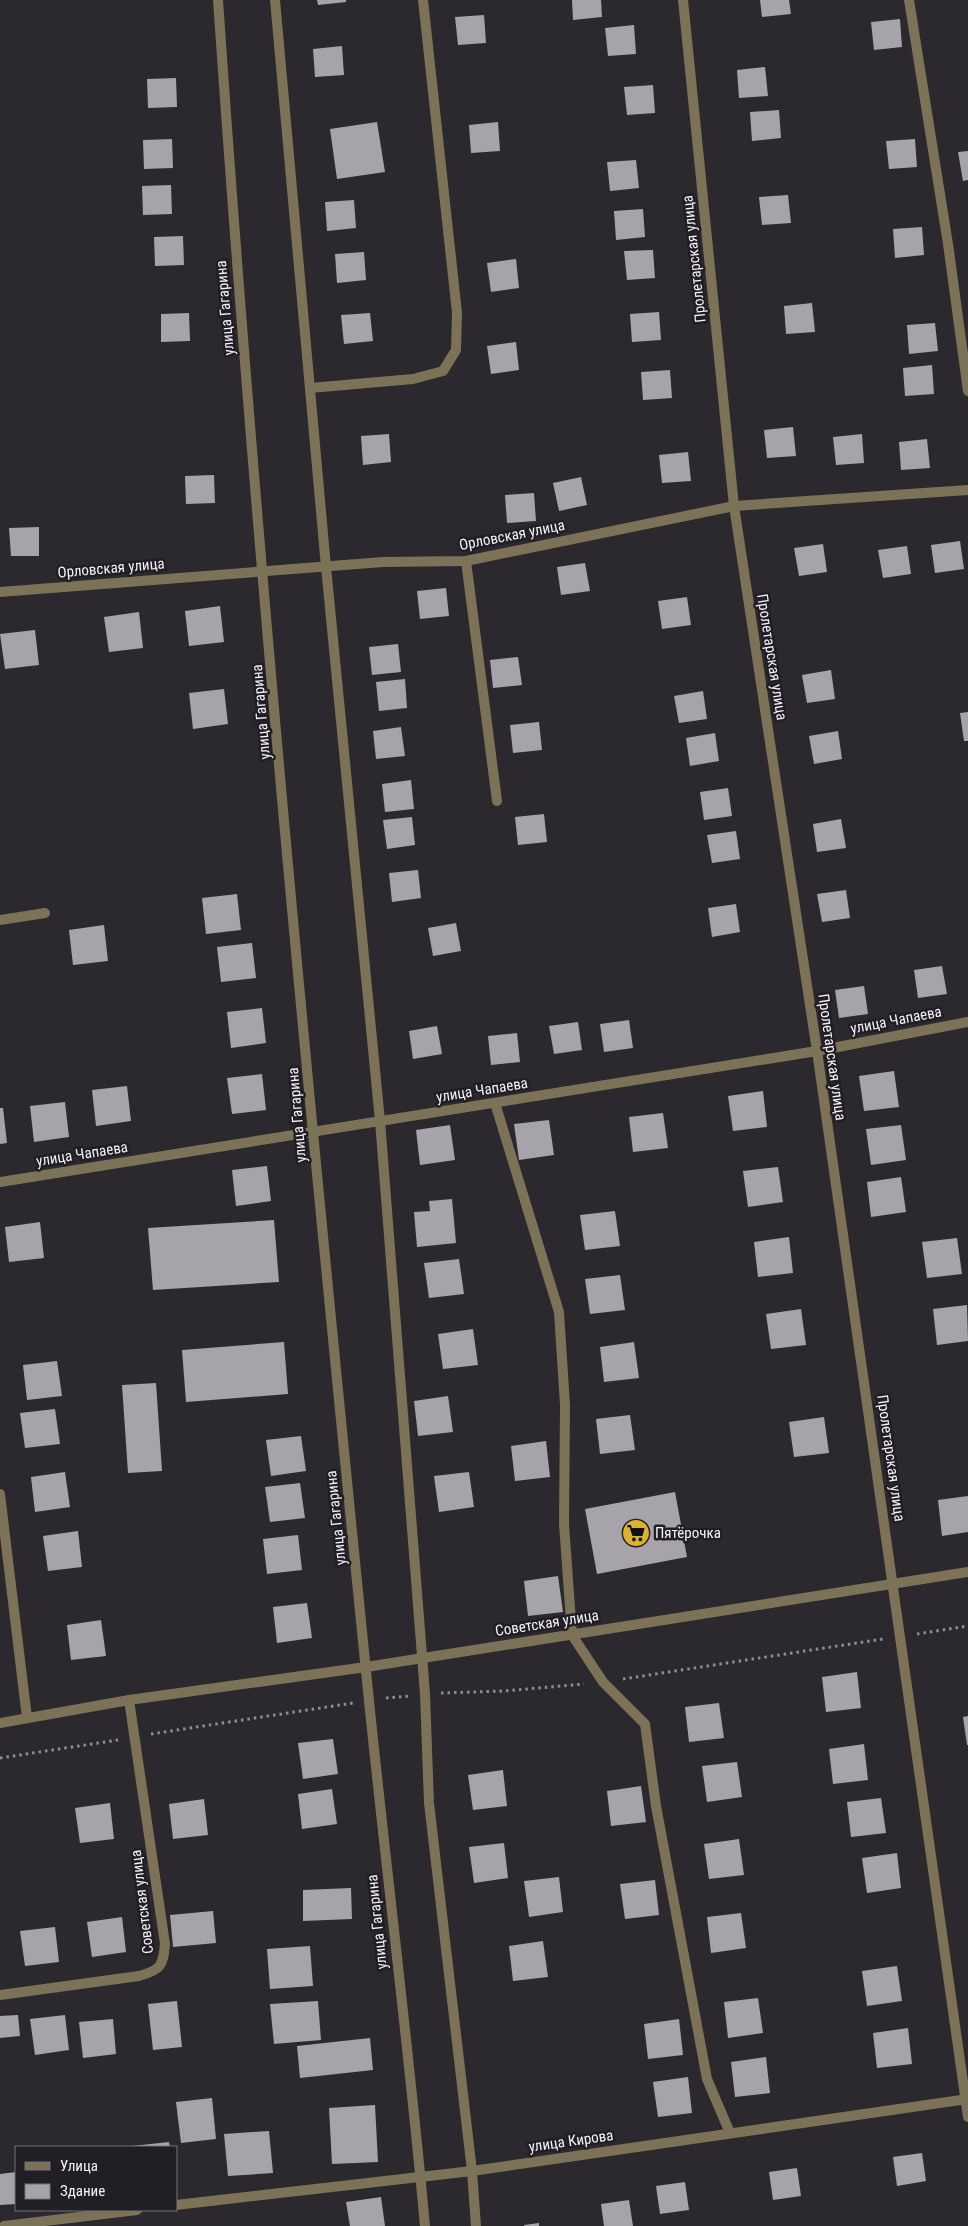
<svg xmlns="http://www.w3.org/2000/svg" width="968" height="2226" font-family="'Roboto Condensed',sans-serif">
	<rect width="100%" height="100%" fill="#2b282e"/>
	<g fill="#a7a3ab">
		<path d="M317,0h29v2l-28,3z"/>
		<path d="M572,0h29l1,17 -29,3z"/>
		<path d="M760,0h29l2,14 -29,3z"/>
		<path d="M484,15l2,28 -28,2 -3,-28z"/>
		<path d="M900,19l2,28 -28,3 -3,-28z"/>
		<path d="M634,25l2,29 -28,2 -3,-28z"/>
		<path d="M342,46l2,29 -29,2 -2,-28z"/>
		<path d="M765,67l3,29 -29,2 -2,-28z"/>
		<path d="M176,78l1,29 -29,1 -1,-29z"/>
		<path d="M653,85l2,28 -28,2 -3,-28z"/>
		<path d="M779,110l2,28 -29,3 -2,-29z"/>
		<path d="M377,122l8,50 -48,7 -7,-50z"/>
		<path d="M498,122l2,29 -29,2 -2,-28z"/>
		<path d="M172,139l1,29 -29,1 -1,-29z"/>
		<path d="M915,139l2,28 -28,2 -3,-28z"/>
		<path d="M968,151v29l-5,1 -5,-29z"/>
		<path d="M636,160l3,28 -29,3 -3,-29z"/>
		<path d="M171,185l1,29 -29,1 -1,-29z"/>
		<path d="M788,195l3,28 -29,2 -3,-28z"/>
		<path d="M354,200l2,28 -29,3 -2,-29z"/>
		<path d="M643,209l2,28 -29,3 -2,-29z"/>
		<path d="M922,227l2,28 -29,3 -2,-29z"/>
		<path d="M183,236l1,29 -29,1 -1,-29z"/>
		<path d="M653,250l2,28 -28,2 -3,-29z"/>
		<path d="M364,252l2,28 -29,3 -2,-29z"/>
		<path d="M516,259l3,29 -28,4 -4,-29z"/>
		<path d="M812,303l3,29 -29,2 -2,-28z"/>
		<path d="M659,312l2,28 -29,2 -2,-28z"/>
		<path d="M189,313l1,28 -29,1v-28z"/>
		<path d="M370,313l3,28 -29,3 -3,-29z"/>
		<path d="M935,323l3,28 -29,3 -2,-29z"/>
		<path d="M516,342l3,28 -28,4 -4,-28z"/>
		<path d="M932,365l2,29 -29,2 -2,-28z"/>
		<path d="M670,370l2,28 -29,2 -2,-28z"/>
		<path d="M793,427l3,29 -29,2 -3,-28z"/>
		<path d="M389,434l2,28 -28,3 -2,-29z"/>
		<path d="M862,434l2,29 -28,2 -3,-28z"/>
		<path d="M927,439l3,29 -29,2 -2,-28z"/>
		<path d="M688,452l3,29 -29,2 -3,-28z"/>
		<path d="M214,475l1,28 -29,1 -1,-28z"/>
		<path d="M581,477l6,28 -28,6 -6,-28z"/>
		<path d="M534,493l2,28 -29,2 -2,-28z"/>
		<path d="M39,527v29h-28l-2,-28z"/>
		<path d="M960,541l4,28 -29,4 -4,-28z"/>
		<path d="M823,544l4,28 -28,4 -5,-28z"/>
		<path d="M907,546l4,28 -28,4 -5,-28z"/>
		<path d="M585,563l5,28 -29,4 -4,-28z"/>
		<path d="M446,588l3,28 -29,3 -3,-28z"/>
		<path d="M687,597l4,28 -29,4 -4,-28z"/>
		<path d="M220,606l4,36 -35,4 -4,-35z"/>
		<path d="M139,612l4,36 -34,4 -5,-35z"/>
		<path d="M35,630l4,35 -34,4 -5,-35z"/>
		<path d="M398,644l3,28 -29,3 -3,-28z"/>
		<path d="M518,657l4,28 -29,3 -3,-28z"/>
		<path d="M831,670l4,29 -28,4 -5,-28z"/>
		<path d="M405,679l2,29 -28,3 -3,-29z"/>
		<path d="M224,689l4,35 -35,5 -4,-36z"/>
		<path d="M703,691l4,28 -28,4 -5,-27z"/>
		<path d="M968,712v29h-4l-4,-28z"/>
		<path d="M539,722l3,28 -29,3 -3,-28z"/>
		<path d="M401,727l4,29 -29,3 -3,-28z"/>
		<path d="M838,731l4,28 -28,5 -5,-28z"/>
		<path d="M715,733l4,28 -29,5 -4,-28z"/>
		<path d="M411,780l3,29 -29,3 -3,-28z"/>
		<path d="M728,788l4,28 -28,4 -4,-28z"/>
		<path d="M544,814l3,28 -29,3 -3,-28z"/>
		<path d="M412,817l3,28 -28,4 -4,-29z"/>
		<path d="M841,819l5,29 -29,4 -4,-28z"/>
		<path d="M736,831l4,28 -28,4 -5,-28z"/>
		<path d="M418,870l3,28 -29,4 -3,-29z"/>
		<path d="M846,890l4,28 -28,4 -5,-28z"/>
		<path d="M237,894l4,36 -35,4 -4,-36z"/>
		<path d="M736,904l4,28 -28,5 -4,-29z"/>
		<path d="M456,923l5,28 -28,5 -5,-28z"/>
		<path d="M104,925l4,36 -35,4 -4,-35z"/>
		<path d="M252,943l4,35 -35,4 -4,-35z"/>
		<path d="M942,966l5,28 -29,4 -4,-28z"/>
		<path d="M864,986l4,28 -29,4 -4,-28z"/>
		<path d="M262,1008l4,35 -35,5 -4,-36z"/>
		<path d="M629,1020l4,28 -29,4 -4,-28z"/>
		<path d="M578,1022l4,28 -28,4 -5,-28z"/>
		<path d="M437,1026l5,28 -29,5 -4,-28z"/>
		<path d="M517,1033l3,29 -29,3 -3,-29z"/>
		<path d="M894,1071l5,36 -35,4 -5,-35z"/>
		<path d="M262,1074l4,36 -34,4 -5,-36z"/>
		<path d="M127,1086l4,35 -35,5 -4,-36z"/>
		<path d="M763,1091l4,36 -34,4 -5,-35z"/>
		<path d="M65,1102l4,35 -35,5 -4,-36z"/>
		<path d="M0,1108h3l4,35 -7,1z"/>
		<path d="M663,1113l5,35 -35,4 -4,-35z"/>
		<path d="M549,1120l5,35 -35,5 -5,-36z"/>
		<path d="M450,1125l5,35 -35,5 -4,-35z"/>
		<path d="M901,1125l5,35 -35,5 -5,-36z"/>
		<path d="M267,1166l4,35 -35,5 -4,-36z"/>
		<path d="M778,1167l5,35 -35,5 -5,-36z"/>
		<path d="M901,1177l5,35 -35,5 -4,-35z"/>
		<path d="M452,1199l4,44 -39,4 -3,-35 16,-1 -1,-10z"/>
		<path d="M615,1211l5,35 -35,4 -5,-35z"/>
		<path d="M274,1220l5,62 -126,8 -5,-62z"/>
		<path d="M40,1222l4,36 -35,4 -4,-35z"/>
		<path d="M789,1237l4,36 -35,4 -4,-35z"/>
		<path d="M957,1238l5,36 -35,4 -5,-36z"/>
		<path d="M459,1259l5,35 -35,4 -5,-35z"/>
		<path d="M620,1275l5,35 -35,4 -5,-35z"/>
		<path d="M967,1305l1,36 -31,4 -4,-36z"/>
		<path d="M801,1309l5,36 -35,4 -5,-35z"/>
		<path d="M473,1329l5,36 -35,4 -5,-35z"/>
		<path d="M284,1342l4,52 -102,8 -4,-52z"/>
		<path d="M634,1342l5,36 -35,4 -4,-35z"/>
		<path d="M57,1361l5,35 -35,4 -4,-35z"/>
		<path d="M156,1383l6,88 -34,2 -6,-88z"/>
		<path d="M448,1396l5,36 -35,4 -4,-35z"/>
		<path d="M55,1409l5,35 -35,4 -5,-35z"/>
		<path d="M630,1415l5,35 -35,4 -4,-35z"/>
		<path d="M824,1417l5,36 -35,4 -5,-35z"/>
		<path d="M301,1436l5,35 -35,5 -5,-36z"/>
		<path d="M546,1441l4,36 -35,4 -4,-35z"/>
		<path d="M65,1472l5,35 -35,5 -4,-35z"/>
		<path d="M469,1472l5,35 -35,5 -5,-36z"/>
		<path d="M300,1483l5,35 -35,4 -5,-35z"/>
		<path d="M675,1492l12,65 -90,17 -12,-65z"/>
		<path d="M968,1496v36l-26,4 -4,-36z"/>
		<path d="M78,1531l4,36 -34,4 -5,-35z"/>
		<path d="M298,1535l4,35 -35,4 -4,-35z"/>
		<path d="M558,1576l5,36 -35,4 -4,-35z"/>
		<path d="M307,1603l5,35 -35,5 -4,-36z"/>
		<path d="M101,1620l5,36 -35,4 -4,-35z"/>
		<path d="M857,1672l4,36 -35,4 -4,-35z"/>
		<path d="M719,1703l5,35 -35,4 -4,-35z"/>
		<path d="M968,1716v29h-1l-4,-28z"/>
		<path d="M333,1739l5,35 -35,5 -5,-36z"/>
		<path d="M864,1744l4,36 -35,4 -4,-35z"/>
		<path d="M737,1762l5,35 -35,5 -5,-36z"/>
		<path d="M503,1770l4,36 -34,4 -5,-35z"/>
		<path d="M641,1786l5,36 -35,4 -4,-35z"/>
		<path d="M332,1789l5,35 -35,5 -4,-35z"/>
		<path d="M881,1798l5,35 -35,4 -4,-35z"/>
		<path d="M204,1799l4,36 -35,4 -4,-35z"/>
		<path d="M110,1803l4,36 -34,4 -5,-35z"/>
		<path d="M739,1839l5,36 -35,4 -5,-35z"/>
		<path d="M504,1843l4,35 -34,5 -5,-36z"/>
		<path d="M897,1853l4,35 -34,5 -5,-35z"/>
		<path d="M559,1877l4,35 -34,5 -5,-36z"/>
		<path d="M655,1880l4,35 -34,4 -5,-35z"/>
		<path d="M351,1888l1,31 -49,2v-31z"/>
		<path d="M213,1911l3,32 -43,4 -3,-32z"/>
		<path d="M741,1913l5,35 -35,5 -4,-36z"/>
		<path d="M122,1917l4,35 -34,5 -5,-35z"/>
		<path d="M55,1927l4,35 -34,4 -5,-35z"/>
		<path d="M543,1941l5,36 -35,4 -4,-35z"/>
		<path d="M310,1946l3,40 -43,3 -3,-40z"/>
		<path d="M897,1966l5,35 -35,5 -5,-35z"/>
		<path d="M758,1998l5,35 -35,5 -4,-36z"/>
		<path d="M177,2001l5,46 -29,3 -5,-46z"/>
		<path d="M318,2001l3,39 -47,4 -4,-40z"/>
		<path d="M18,2015l2,21 -20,2v-22z"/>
		<path d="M65,2015l4,35 -34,5 -5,-36z"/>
		<path d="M113,2019l3,35 -33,4 -4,-36z"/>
		<path d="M679,2019l4,36 -35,4 -4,-35z"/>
		<path d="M908,2028l4,36 -35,4 -4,-35z"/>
		<path d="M370,2038l3,32 -73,8 -3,-32z"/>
		<path d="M766,2057l4,36 -35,4 -4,-35z"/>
		<path d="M688,2077l4,36 -34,4 -5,-35z"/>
		<path d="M212,2098l4,41 -35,4 -5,-41z"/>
		<path d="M375,2105l3,57 -46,2 -3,-56z"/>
		<path d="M269,2131l4,42 -45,3 -4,-42z"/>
		<path d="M169,2142l1,5h-38v-1z"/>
		<path d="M922,2153l4,28 -29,5 -4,-29z"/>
		<path d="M797,2168l4,28 -28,4 -4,-28z"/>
		<path d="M16,2172v32l-16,1v-31z"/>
		<path d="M685,2182l4,28 -29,4 -4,-28z"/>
		<path d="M381,2197l4,29h-35l-4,-24z"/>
		<path d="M629,2200l4,26h-29l-3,-22z"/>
		<path d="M539,2223v3h-15v-1z"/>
	</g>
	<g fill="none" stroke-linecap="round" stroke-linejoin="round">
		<g stroke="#8f8d92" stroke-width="3" stroke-dasharray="2.5 4" stroke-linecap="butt">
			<path d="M917,1634l51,-8"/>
			<path d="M623,1679l260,-40"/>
			<path d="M441,1693l63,-2 80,-7"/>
			<path d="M386,1698l24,-2"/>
			<path d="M151,1734l202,-31"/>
			<path d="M0,1758l118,-18"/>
		</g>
		<g stroke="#7c7257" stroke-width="10">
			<path d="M310,388l103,-9 30,-8 13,-21 1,-37 -34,-313"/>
			<path d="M466,561l31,240"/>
			<path d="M0,920l45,-7"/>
			<path d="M495,1103l64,209 6,93 -1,119 8,111 31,47 42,42 11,82 51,273 23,54"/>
			<path d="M0,1995l139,-19c22,-6 24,-10 26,-32l-36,-244"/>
		</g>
		<g stroke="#7c7257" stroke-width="10">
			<path d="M218,0c39,568 94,1135 151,1701 18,175 40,350 56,525"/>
			<path d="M275,0l51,567 54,554 45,573 4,109 43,368 4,55"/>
			<path d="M683,0l51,506 83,545 151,1066"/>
			<path d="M909,0l39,244 20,147"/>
			<path d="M0,592l383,-30 83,-1 268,-55 234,-16"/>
			<path d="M0,1182l817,-131 151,-29"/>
			<path d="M0,1494l27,224"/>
			<path d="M176,2205l296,-34 496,-72"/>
			<path d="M4,2226l133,-16"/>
		</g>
		<path stroke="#7c7257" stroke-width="10" d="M0,1723l129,-23 237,-33 602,-95"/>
	</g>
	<defs>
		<g id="supermarket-disc" transform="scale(1.4375)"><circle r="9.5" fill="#dcb233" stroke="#211f25"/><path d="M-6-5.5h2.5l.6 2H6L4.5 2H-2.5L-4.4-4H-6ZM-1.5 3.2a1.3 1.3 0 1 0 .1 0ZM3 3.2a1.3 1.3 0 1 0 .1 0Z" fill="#111"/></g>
	</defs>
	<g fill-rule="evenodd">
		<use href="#supermarket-disc" x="636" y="1533"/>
	</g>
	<g text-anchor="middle" stroke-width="5" stroke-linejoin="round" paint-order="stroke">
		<g font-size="15" fill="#f4f2f7" stroke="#211f25">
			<text transform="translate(694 259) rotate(-96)" y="5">Пролетарская улица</text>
			<text transform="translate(225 308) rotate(-95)" y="5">улица Гагарина</text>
			<text transform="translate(512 535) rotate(-11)" y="5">Орловская улица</text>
			<text transform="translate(111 568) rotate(-5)" y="5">Орловская улица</text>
			<text transform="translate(772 657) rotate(81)" y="5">Пролетарская улица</text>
			<text transform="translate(261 712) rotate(-95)" y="5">улица Гагарина</text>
			<text transform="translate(896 1020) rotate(-11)" y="5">улица Чапаева</text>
			<text transform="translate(832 1057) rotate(82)" y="5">Пролетарская улица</text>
			<text transform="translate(482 1090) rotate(-9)" y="5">улица Чапаева</text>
			<text transform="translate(297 1115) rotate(-95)" y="5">улица Гагарина</text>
			<text transform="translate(82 1154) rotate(-9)" y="5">улица Чапаева</text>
			<text transform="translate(891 1458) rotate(82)" y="5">Пролетарская улица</text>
			<text transform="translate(336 1518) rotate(-96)" y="5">улица Гагарина</text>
			<text transform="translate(547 1623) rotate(-9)" y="5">Советская улица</text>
			<text transform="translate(142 1902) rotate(-97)" y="5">Советская улица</text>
			<text transform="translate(377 1922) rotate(-96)" y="5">улица Гагарина</text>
			<text transform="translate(571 2141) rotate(-8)" y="5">улица Кирова</text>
		</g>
		<g font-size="15" fill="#f4f2f7" stroke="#211f25" text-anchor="start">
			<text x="655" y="1538">Пятёрочка</text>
		</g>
	</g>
	<rect x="15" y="2146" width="162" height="65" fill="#211f25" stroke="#757379"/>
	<rect x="25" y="2162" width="25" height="8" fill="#7c7257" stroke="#757379"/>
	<text x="60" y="2171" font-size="15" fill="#f4f2f7">Улица</text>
	<rect x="25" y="2184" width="25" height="15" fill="#a7a3ab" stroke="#757379"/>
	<text x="60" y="2196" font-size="15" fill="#f4f2f7">Здание</text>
</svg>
